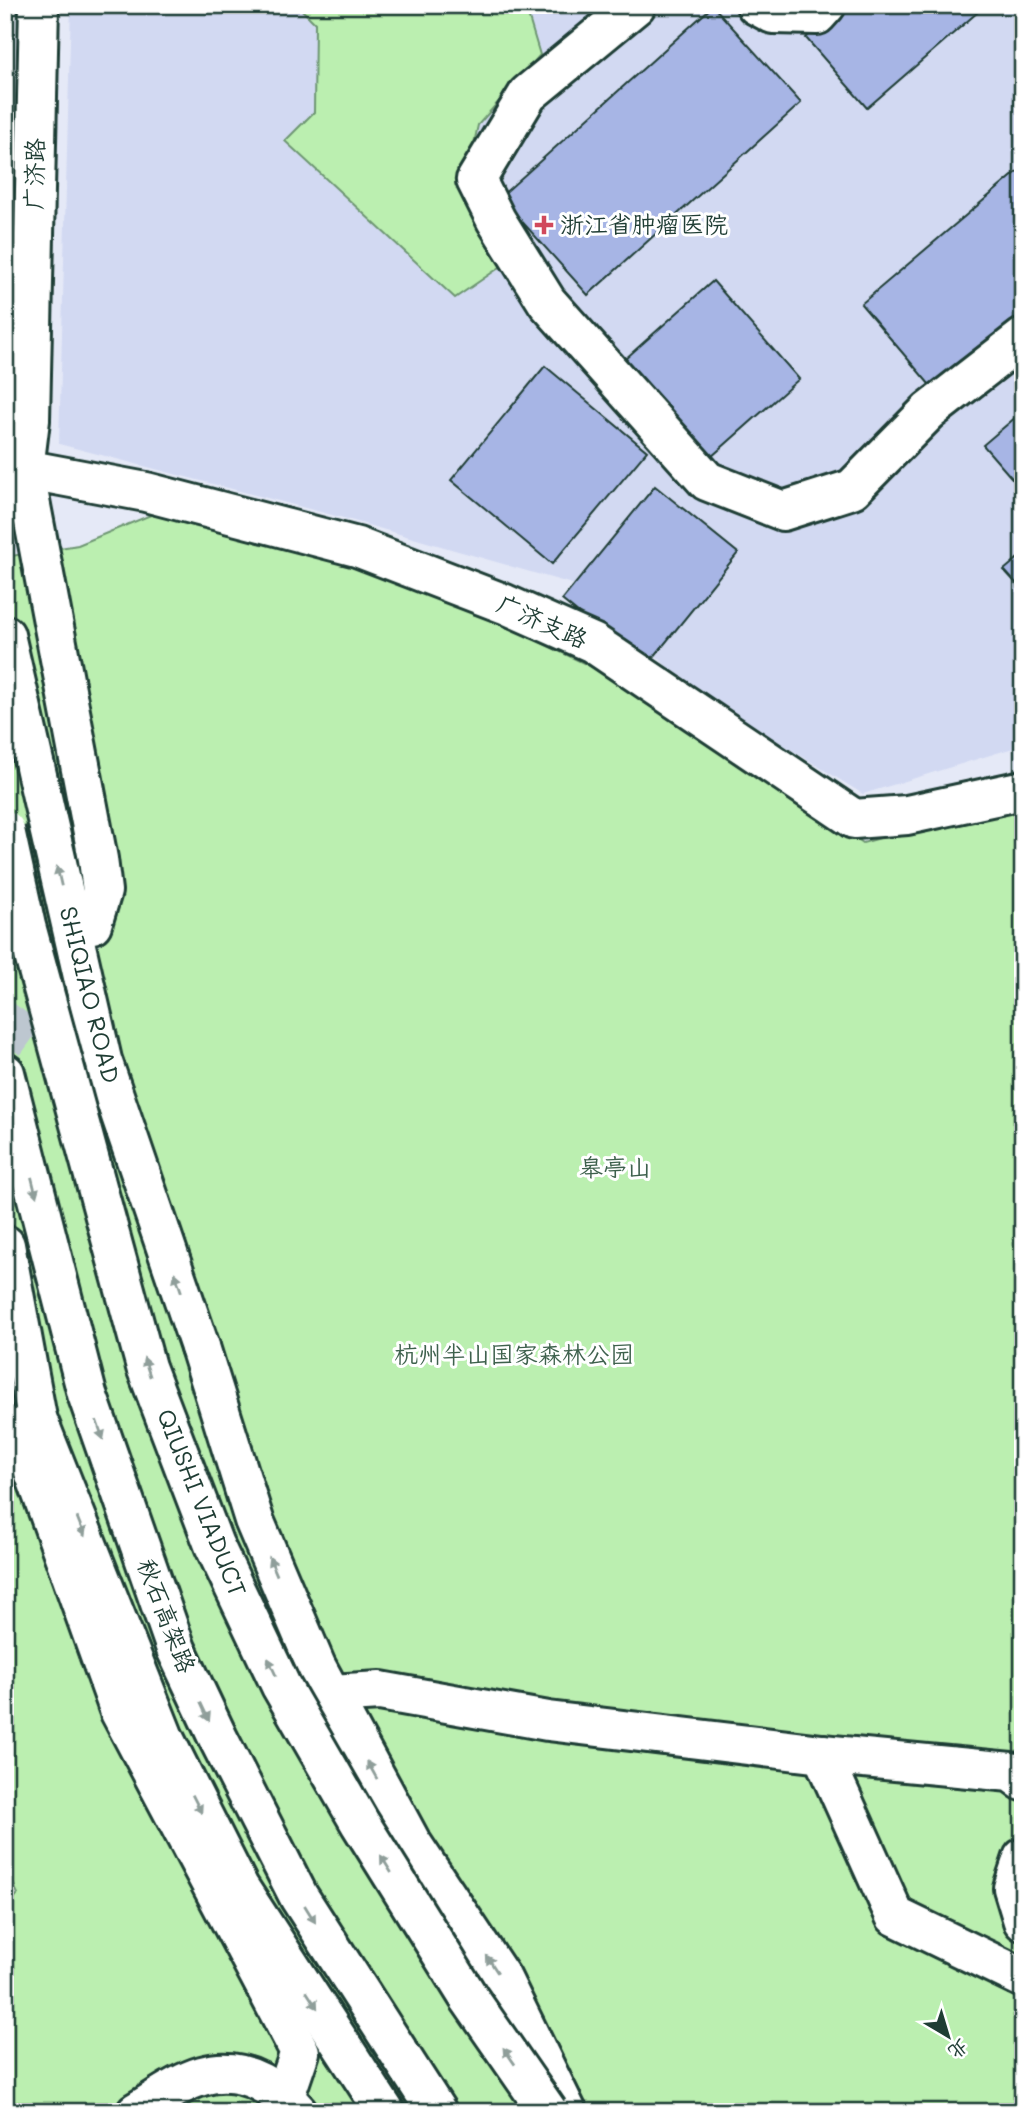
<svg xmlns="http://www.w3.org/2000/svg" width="1028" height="2117" font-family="Mali,'LXGW WenKai TC',sans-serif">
	<rect width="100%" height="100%" fill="#e5e9f7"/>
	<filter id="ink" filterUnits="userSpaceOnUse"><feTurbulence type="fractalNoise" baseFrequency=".0143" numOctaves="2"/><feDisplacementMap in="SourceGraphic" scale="14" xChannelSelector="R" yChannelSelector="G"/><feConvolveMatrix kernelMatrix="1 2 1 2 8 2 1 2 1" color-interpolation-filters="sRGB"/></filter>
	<g filter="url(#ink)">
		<path fill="#d2d9f2" d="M71,5h952v740l-160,49 -178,-110 -99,-96 -246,-71 -281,-73z"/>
		<g fill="#bbefb0" stroke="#6d9672" stroke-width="2">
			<path d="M297,5h228l15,50 -62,70 -15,70 46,66 -54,37 -170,-157 29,-29 1,-89z"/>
			<path d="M153,514l230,53 207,99 103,55 170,122 160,-46v1315h-1018v-204l13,-14 -13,-28v-1309l73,-12z"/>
		</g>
		<g fill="#a7b5e5" stroke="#1f3d34" stroke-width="2">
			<path d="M844,5h142l-119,103 -61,-70z"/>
			<path d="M713,6l88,97 -213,192 -88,-98z"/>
			<path d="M1023,167v150l-88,74 -74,-87z"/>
			<path d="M713,281l86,98 -97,86 -86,-98z"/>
			<path d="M545,366l102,85 -95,113 -101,-84z"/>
			<path d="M5,409h6l1,26 -7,1z"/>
			<path d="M1023,411v80l-40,-46z"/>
			<path d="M655,486l83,67 -93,115 -83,-68z"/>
			<path d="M1023,554v37l-19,-21z"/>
		</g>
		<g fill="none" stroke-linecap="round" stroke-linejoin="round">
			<path stroke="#bdc7d0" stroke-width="38" stroke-dasharray="38 19" stroke-linecap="butt" d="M5,1044l87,-120"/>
			<g stroke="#1f3d34" stroke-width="44">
				<g id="minor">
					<path d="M39,5l-9,415 -6,49 74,390 4,32 -10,33"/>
					<path d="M636,5l-108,89 -52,86 20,40 51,82 160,179 76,30 69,-22 77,-78 94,-73"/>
					<path d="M756,5l17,9 44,1 9,-10"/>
					<path d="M24,469l122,23 211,55 148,57 88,39 261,176 53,-4 116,-25"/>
					<path d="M5,1425l8,4 19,37 88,246 180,340 -15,44"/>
					<path d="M331,1694l49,-3 168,30 274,33 189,18 12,9"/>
					<path d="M822,1754l73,162 128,62"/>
					<path d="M1023,1858l-10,30 10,33"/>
					<path d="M136,2112c41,-25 76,-55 124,-30 16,9 26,16 38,30"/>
				</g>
			</g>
			<g stroke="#1f3d34" stroke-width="44">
				<g id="major">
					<path d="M5,635l97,425 98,287"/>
					<path d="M5,1245l32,173"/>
				</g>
			</g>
			<g stroke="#1f3d34" stroke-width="44">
				<g id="highway">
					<path d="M5,1073l82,321 89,255 42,89 81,159 138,215"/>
					<path d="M200,1347l54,173 62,146 95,176 91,137 65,133"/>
					<path d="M37,1418l127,320 75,149 146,225"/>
				</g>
			</g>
			<use href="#minor" stroke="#fff" stroke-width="38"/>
			<use href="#major" stroke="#fff" stroke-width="38"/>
			<use href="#highway" stroke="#fff" stroke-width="38"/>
			<g stroke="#1f3d34" stroke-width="44" stroke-linecap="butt">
				<path id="highway-bridge" d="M5,830l21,96 120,441 68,178 67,141 79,137 109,175 79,114"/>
			</g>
			<use href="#highway-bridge" stroke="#fff" stroke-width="38"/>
		</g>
		<defs><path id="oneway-solid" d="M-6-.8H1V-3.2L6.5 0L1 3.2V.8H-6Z" transform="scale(1.75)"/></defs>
		<g fill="#8f9e9a">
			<use href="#oneway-solid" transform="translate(59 876) rotate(-103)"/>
			<use href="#oneway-solid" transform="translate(34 1187) rotate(76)"/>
			<use href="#oneway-solid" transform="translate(178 1282) rotate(-109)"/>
			<use href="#oneway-solid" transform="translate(147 1367) rotate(-108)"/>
			<use href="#oneway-solid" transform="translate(100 1430) rotate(70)"/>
			<use href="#oneway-solid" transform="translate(81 1527) rotate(68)"/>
			<use href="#oneway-solid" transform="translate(273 1566) rotate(-113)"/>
			<use href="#oneway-solid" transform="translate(272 1667) rotate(-115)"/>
			<use href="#oneway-solid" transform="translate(205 1712) rotate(65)"/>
			<use href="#oneway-solid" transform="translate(372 1770) rotate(-119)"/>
			<use href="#oneway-solid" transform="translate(197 1804) rotate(63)"/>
			<use href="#oneway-solid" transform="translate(386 1864) rotate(-122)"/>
			<use href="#oneway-solid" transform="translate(310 1914) rotate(58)"/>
			<use href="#oneway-solid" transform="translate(492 1964) rotate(-123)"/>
			<use href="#oneway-solid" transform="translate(312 2000) rotate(57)"/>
			<use href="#oneway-solid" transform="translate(509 2056) rotate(-125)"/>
		</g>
	</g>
	<path fill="#d1495b" stroke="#fff" stroke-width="2.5" d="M540.5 214.5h7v7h7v7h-7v7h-7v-7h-7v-7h7z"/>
	<g text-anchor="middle" stroke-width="6" stroke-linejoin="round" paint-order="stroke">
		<g font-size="24" fill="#1f3d34" stroke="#fff">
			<text transform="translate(35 174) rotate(-89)" y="8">广济路</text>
			<text transform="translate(542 622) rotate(24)" y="8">广济支路</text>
			<text transform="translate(89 995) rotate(76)" y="8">SHIQIAO ROAD</text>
			<text transform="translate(201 1503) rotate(68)" y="8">QIUSHI VIADUCT</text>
			<text transform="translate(166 1616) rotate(69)" y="8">秋石高架路</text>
		</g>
		<g font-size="24" fill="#1f3d34" stroke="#fff" text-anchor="start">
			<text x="560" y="233">浙江省肿瘤医院</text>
		</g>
		<g font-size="24" fill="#3e614d" stroke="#fff">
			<text x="615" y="1176">皋亭山</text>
			<text x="514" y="1363">杭州半山国家森林公园</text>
		</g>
	</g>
	<rect width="1028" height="2117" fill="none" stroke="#fff" stroke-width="28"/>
	<rect x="14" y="14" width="1000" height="2089" fill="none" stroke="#1f3d34" stroke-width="2.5" filter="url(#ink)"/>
	<g transform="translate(948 2036) rotate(142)" stroke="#ffffff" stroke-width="5" paint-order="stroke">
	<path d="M0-5L12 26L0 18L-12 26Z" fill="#1f3d34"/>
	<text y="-10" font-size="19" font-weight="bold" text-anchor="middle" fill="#1f3d34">北</text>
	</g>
</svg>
